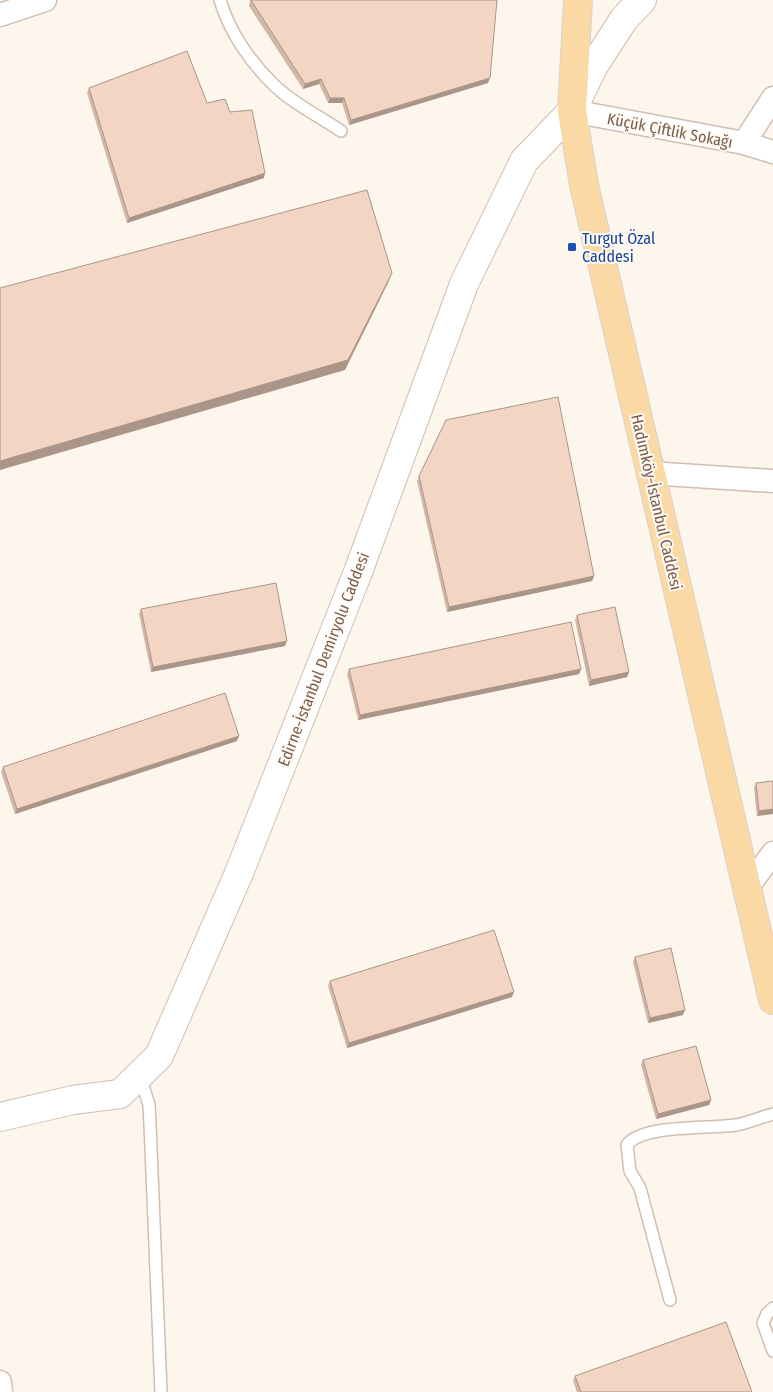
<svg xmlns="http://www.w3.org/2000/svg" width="773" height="1392" font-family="'Fira Sans Condensed',sans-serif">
	<rect width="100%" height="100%" fill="#fdf6ec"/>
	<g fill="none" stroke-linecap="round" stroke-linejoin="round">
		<g stroke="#d1beb0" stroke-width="14">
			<g id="service">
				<path d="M220,0c9,31 30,62 54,85 18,18 45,31 67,46"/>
				<path d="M140,1076l9,29 1,19 11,268"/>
				<path d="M670,1300l-30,-112 -10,-17 -3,-26c15,-21 84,-16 109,-20 12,-2 25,-8 37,-11"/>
				<path d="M773,1308l-6,6 -4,9 10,28"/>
			</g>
		</g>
		<g stroke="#d1beb0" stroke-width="25">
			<g id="minor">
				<path d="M0,15l45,-15"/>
				<path d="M572,111l172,32 29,-45"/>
				<path d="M744,143l29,9"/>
				<path d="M649,473l124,8"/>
				<path d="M747,888l26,-35"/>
				<path d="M0,1382l1,10"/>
			</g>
		</g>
		<g stroke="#d1beb0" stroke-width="30">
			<path id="tertiary" d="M0,1117l73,-17 47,-6 39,-38 80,-183 119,-301 106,-288 60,-123 48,-50 21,-44 31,-48 18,-19"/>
		</g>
		<g stroke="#dad1cd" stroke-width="30">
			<path id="primary" d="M578,0l-6,111 12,74 189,815"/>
		</g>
		<use href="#service" stroke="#fff" stroke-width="11"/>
		<use href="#minor" stroke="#fff" stroke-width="22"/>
		<use href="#tertiary" stroke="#fff" stroke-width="28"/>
		<use href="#primary" stroke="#fbd9a5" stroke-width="28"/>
	</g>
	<g fill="#d1b7a8">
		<path d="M250,0h247l-9,83 -139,42 -7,-22h-14l-9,-19 -16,5 -54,-83z"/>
		<path d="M89,88l118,15 23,9 34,66 -137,45 -40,-130z"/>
		<path d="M419,476l175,100 -2,5 -145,31 -30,-131z"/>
		<path d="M141,609l144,37 -134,26 -12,-58z"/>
		<path d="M577,615l52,57 -2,5 -38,9 -14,-66z"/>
		<path d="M349,669h232l-2,5 -221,46 -11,-46z"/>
		<path d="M237,741l-222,73 -14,-42 2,-5z"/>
		<path d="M773,781l-16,35 -3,-28 2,-5z"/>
		<path d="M635,957l48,58 -35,8 -15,-61z"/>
		<path d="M330,981l182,16 -165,51 -19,-62z"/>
		<path d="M643,1060l68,40 -2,5 -53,14 -15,-54z"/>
		<path d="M575,1376l177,16h-175l-4,-11z"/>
	</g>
	<g fill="#aa9588">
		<path d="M490,78l-2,5 -139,42 2,-5z"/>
		<path d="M321,79l-2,5 -16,5 2,-5z"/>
		<path d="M330,98h14l-2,5h-14z"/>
		<path d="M265,173l-1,5 -137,45 2,-5z"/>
		<path d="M392,273l-4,10 -43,87 -345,100v-9z"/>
		<path d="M594,576l-2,5 -145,31 2,-5z"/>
		<path d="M287,641l-2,5 -134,26 2,-5z"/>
		<path d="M581,669l-2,5 -221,46 2,-5z"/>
		<path d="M629,672l-2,5 -38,9 2,-6z"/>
		<path d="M239,736l-2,5 -222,73 2,-5z"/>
		<path d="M773,809v5l-16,2 2,-5z"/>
		<path d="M514,992l-2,5 -165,51 2,-5z"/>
		<path d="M685,1010l-2,5 -35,8 2,-5z"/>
		<path d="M711,1100l-2,5 -53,14 2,-5z"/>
	</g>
	<g fill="#f3d5c3" stroke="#aa9588">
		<path d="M251,0h246l-7,78 -139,42 -7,-22h-14l-9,-19 -16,5z"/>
		<path d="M187,51l20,52 18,-4 5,13 22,-2 13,63 -136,45 -40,-130z"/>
		<path d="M367,190l25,83 -44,87 -348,101v-173z"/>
		<path d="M558,397l36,179 -145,31 -30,-131 27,-56z"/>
		<path d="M276,583l11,58 -134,26 -12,-58z"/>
		<path d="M615,607l14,65 -38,8 -14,-65z"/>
		<path d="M571,622l10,47 -221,46 -11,-46z"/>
		<path d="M225,693l14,43 -222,73 -14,-42z"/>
		<path d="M773,781v28l-14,2 -3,-28z"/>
		<path d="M494,930l20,62 -165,51 -19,-62z"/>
		<path d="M671,948l14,62 -35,8 -15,-61z"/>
		<path d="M696,1046l15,54 -53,14 -15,-54z"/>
		<path d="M726,1322l26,70h-171l-6,-16z"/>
	</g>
	<rect fill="#1a4fb4" stroke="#fffaf3" stroke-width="2" x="567" y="242" width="10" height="10" rx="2.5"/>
	<g text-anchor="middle" stroke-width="4" stroke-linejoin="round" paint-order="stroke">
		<g font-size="16" fill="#7a5c4d" stroke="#fffaf3">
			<text transform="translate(670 130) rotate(11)" y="6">Küçük Çiftlik Sokağı</text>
			<text transform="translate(657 502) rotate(77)" y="6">Hadımköy-İstanbul Caddesi</text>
			<text transform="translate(323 659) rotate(-69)" y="6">Edirne-İstanbul Demiryolu Caddesi</text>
		</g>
		<g font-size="16" fill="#164399" stroke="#fffaf3" text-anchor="start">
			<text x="582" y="244">Turgut Özal<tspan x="582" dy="18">Caddesi</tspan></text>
		</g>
	</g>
</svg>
